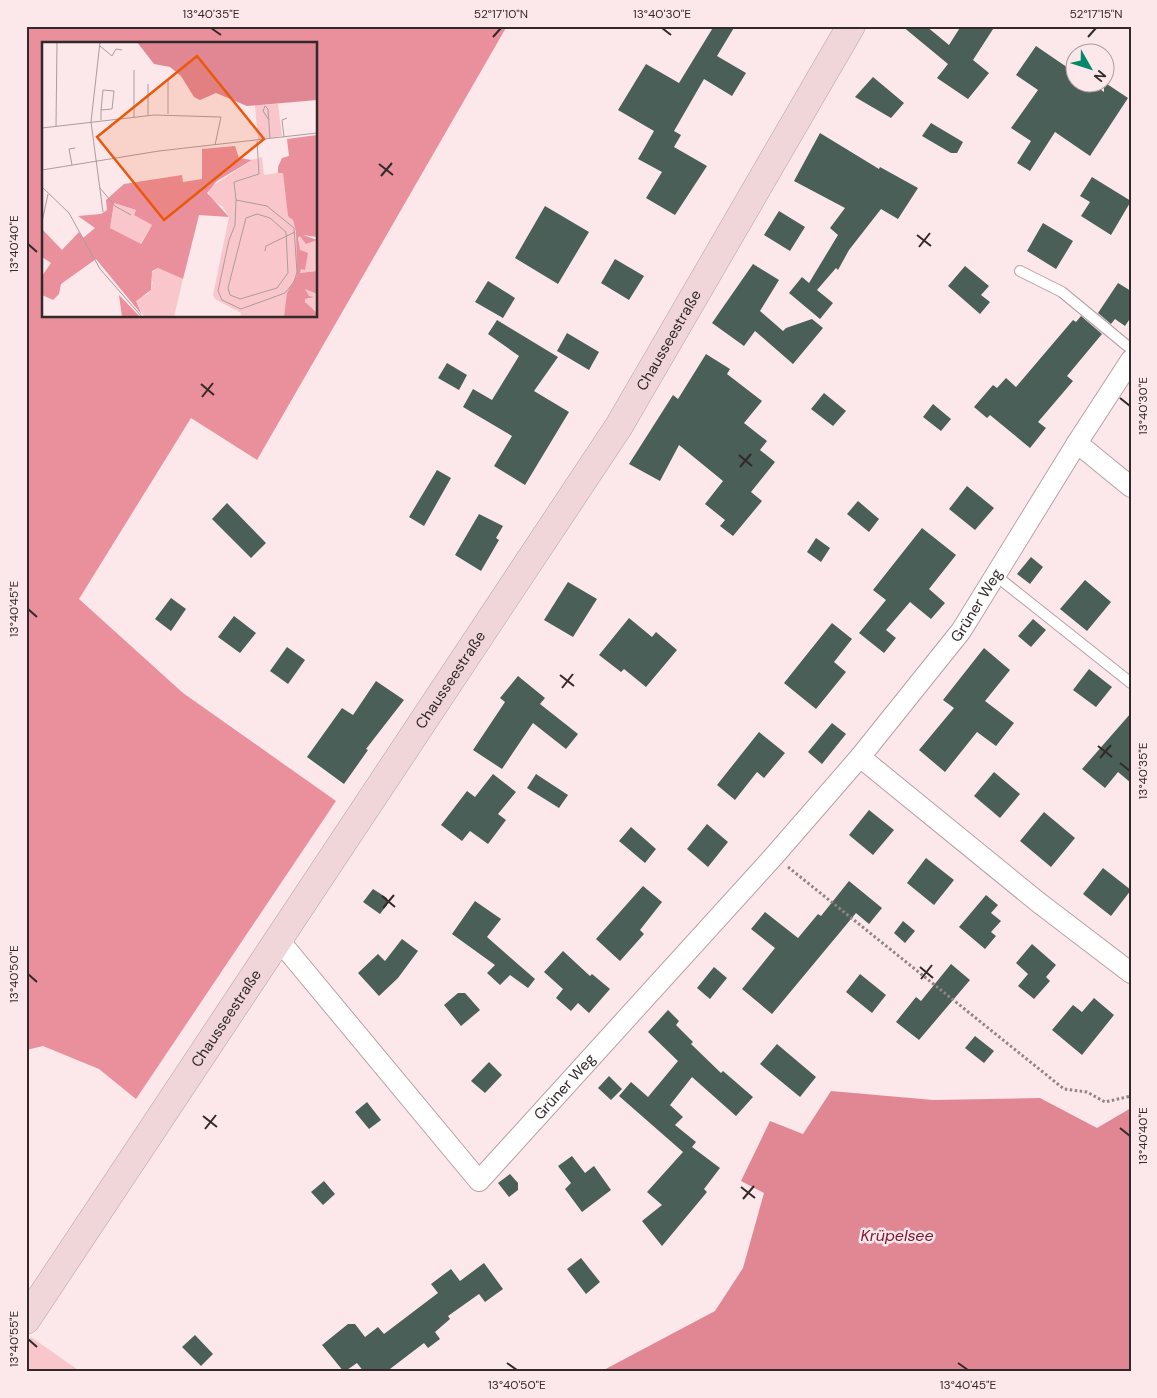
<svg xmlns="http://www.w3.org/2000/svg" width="1157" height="1398" font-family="'DM Sans',sans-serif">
	<rect width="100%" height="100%" fill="#fce8ea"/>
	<path fill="#f9c6cb" d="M31,1337l50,35h-55v-26z"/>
	<path fill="#ea8f9c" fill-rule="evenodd" d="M26,26h481l-250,434 -66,-42 -112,181 104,94 153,108 -200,298 -37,-30 -56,-23 -17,4zM44,44h272v272h-272z"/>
	<path fill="#e18794" d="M831,1091l102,9 107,-2 57,30 34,-20v264h-531l115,-61 28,-43 21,-75 -23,-12 29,-60 33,13z"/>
	<g fill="#4a5f57">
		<path d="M714,26h21l-18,30 29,17 -14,23 -28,-17 -30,52 7,4 -7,12 33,19 -32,49 -29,-17 16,-26 -24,-13 16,-28 -36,-21 28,-46 33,19z"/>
		<path d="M902,26h24l23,19 12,-19h34l-22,34 16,13 -21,26 -31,-21 11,-14z"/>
		<path d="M1036,46l38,26v10h16l14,10v-10l24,16 -38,58 -35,-24 -25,39 -13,-8 14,-22 -20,-13 27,-38 -22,-15z"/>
		<path d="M873,77l31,26 -13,15 -36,-21z"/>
		<path d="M931,123l32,19 -6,11h-6l-29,-17z"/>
		<path d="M820,133l59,36 1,-2 38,21 -20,31 -17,-10 -32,41 -11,20 -2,-2 -19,22 16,13 -13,16 -31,-26 13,-16 7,6 29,-48 -8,-7 15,-20 -51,-27z"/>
		<path d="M1092,177l39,24 -20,34 -30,-19 9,-14 -10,-6z"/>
		<path d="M545,206l44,26 -31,52 -43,-26z"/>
		<path d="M779,211l26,16 -15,24 -26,-16z"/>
		<path d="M1043,223l30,18 -17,28 -29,-18z"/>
		<path d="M615,259l29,17 -15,24 -28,-17z"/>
		<path d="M753,264l26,16 -19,31 23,20 3,-3 26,-9 11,9 -30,36 -38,-33 -11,15 -32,-23z"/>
		<path d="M965,266l24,20 -8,9 9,7 -10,12 -32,-28z"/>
		<path d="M488,281l27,17 -12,20 -28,-16z"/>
		<path d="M1118,283l13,8v26l-6,9 -10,-7 -4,5 -13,-11z"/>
		<path d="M1081,316l21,18 -35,42 6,5 -35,41 8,6 -16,20 -40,-33 -3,3 -13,-11 19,-22 4,3 9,-10 10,9 57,-67 3,2z"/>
		<path d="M497,320l61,37 -24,34 35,21 -44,73 -31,-19 18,-30 -49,-29 10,-18 19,11 27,-44 -31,-22z"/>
		<path d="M567,333l32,19 -10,18 -32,-19z"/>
		<path d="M706,354l24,15 -3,5 35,27 -18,22 23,18 -7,9 15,12 -24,30 11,9 -29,35 -13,-10 5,-6 -20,-16 18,-23 -44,-36 -19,36 -31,-17 44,-69 5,4z"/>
		<path d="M447,363l20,12 -8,15 -21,-12z"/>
		<path d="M824,393l22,18 -13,15 -22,-17z"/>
		<path d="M933,404l18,15 -10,12 -18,-14z"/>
		<path d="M437,470l14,8 -27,48 -15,-9z"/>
		<path d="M967,486l27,22 -19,22 -26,-21z"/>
		<path d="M858,501l21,18 -10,13 -22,-18z"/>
		<path d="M227,503l39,40 -15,15 -39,-39z"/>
		<path d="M479,514l24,12 -7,12 3,2 -18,31 -26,-16z"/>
		<path d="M922,528l34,27 -27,34 16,14 -14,16 -21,-17 -24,28 10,8 -12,15 -25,-20 27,-33 -13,-10z"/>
		<path d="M816,538l14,10 -9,14 -14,-10z"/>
		<path d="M1031,557l12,10 -13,17 -13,-10z"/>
		<path d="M1085,580l26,22 -24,29 -27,-22z"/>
		<path d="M568,582l29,17 -24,38 -29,-17z"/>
		<path d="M171,598l15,11 -15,22 -16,-12z"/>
		<path d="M234,616l22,17 -16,20 -22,-16z"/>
		<path d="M629,618l23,19 4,-5 21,18 -31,37 -22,-18 -3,3 -22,-17z"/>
		<path d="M1033,619l13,11 -15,17 -13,-11z"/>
		<path d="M832,623l20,16 -18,23 12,10 -30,37 -32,-26z"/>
		<path d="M287,647l18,13 -17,24 -18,-13z"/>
		<path d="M984,648l26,22 -25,31 29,22 -18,23 -19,-14 -32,40 -26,-22 35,-42 -11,-8z"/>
		<path d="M1089,669l23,18 -16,20 -23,-17z"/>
		<path d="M518,676l27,22 -5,6 38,30 -12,15 -33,-26 -31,46 -29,-19 32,-48 -5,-4z"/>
		<path d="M376,681l28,19 -38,49 2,1 -24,34 -37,-27 35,-49 11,7z"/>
		<path d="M1131,713v70l-13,-11 -13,16 -23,-19z"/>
		<path d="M832,723l14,11 -24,30 -14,-12z"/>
		<path d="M759,732l26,21 -21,25 -7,-6 -22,28 -18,-15z"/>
		<path d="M994,772l26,22 -20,24 -26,-22z"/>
		<path d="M493,774l23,18 -18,22 8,6 -18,24 -18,-13 -8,10 -21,-16 26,-34 8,6z"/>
		<path d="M536,774l32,21 -9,13 -32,-20z"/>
		<path d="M869,810l25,20 -21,25 -24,-20z"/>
		<path d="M1044,812l31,26 -24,29 -31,-26z"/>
		<path d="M707,824l21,18 -20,25 -21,-18z"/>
		<path d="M631,827l25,22 -11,14 -26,-22z"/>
		<path d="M926,858l28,22 -20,25 -27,-22z"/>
		<path d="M1103,868l28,22 -20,26 -28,-22z"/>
		<path d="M849,881l33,27 -13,16 -13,-11 -84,101 -30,-25 33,-41 -24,-19 14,-17 33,26 20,-24 3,2z"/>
		<path d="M643,886l19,16 -22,28 4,4 -24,27 -24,-22z"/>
		<path d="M373,889l14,9v7l-7,9 -17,-12z"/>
		<path d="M986,895l12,10 -7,8 10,8 -10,11 5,4 -11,13 -26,-22z"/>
		<path d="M475,901l26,18 -14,18 48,42 -7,9 -18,-13 -10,10 -13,-12 8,-8 -43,-31z"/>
		<path d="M903,921l12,10 -10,12 -11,-10z"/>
		<path d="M402,939l16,12 -20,27 -19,18 -21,-23 20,-19 7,7z"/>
		<path d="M1032,944l24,21 -10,12 4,4 -16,18 -16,-13 10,-12 -12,-11z"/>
		<path d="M563,951l27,25 2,-2 18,15 -21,24 -11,-10 -7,8 -15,-13 7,-9 -19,-17z"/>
		<path d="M951,964l19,16 -51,60 -23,-18 20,-25 5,4z"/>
		<path d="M714,967l13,11 -17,21 -13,-11z"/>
		<path d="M860,974l26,21 -14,18 -26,-21z"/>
		<path d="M458,993h7l15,17 -19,16 -17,-21z"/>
		<path d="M1094,998l20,17 -32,40 -30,-25 21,-25 9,7z"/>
		<path d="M668,1010l11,11 -3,4 17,17 -2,2 30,29 2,-2 30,26 -17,19 -44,-39 -22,28 13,12 -8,8 21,17 -4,5 28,21 -16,21 3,3 -45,54 -20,-25 20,-16 -15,-13 36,-40 -64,-56 12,-14 17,15 30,-36 -30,-29z"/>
		<path d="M975,1036l19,15 -10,12 -19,-15z"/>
		<path d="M777,1044l39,33 -16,20 -40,-33z"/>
		<path d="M489,1062l13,13 -17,18 -14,-12z"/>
		<path d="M609,1076l13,13 -11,11 -13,-12z"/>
		<path d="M367,1102l14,18 -12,9 -14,-17z"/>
		<path d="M572,1156l13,17 9,-7 17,24 -29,22 -17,-23 6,-6 -13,-17z"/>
		<path d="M510,1174l8,9v7l-9,7 -11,-14z"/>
		<path d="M324,1181l11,13 -12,11 -12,-13z"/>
		<path d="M581,1258l19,24 -14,12 -19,-25z"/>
		<path d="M484,1263l19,26 -18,13 -6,-8 -31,22 2,3 -15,13 5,7 -12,9 -4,-5 -38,29h-22l-7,-9 -13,9 -22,-27 26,-21h7l10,13 13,-10 6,7 54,-41 -7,-9 20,-15 9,12z"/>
		<path d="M195,1335l18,19 -12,12 -19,-19z"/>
	</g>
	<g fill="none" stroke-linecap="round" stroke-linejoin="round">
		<g stroke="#b8a0a3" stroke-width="12">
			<g id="lane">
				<path d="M1020,271l42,21 69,57"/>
				<path d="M995,575l136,108"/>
			</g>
		</g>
		<g stroke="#b8a0a3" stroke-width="22">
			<g id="street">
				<path d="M1077,443l54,44"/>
				<path d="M860,757l178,145 93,71"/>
				<path id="s1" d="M278,939l201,242 295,-325 86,-99 101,-126 116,-188 54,-83"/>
			</g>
		</g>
		<g stroke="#b8a0a3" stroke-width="29">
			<g id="secondary">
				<path id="s2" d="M26,1320l593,-894 232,-400"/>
			</g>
		</g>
		<path stroke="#928485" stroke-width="3" stroke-dasharray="2.5 2.5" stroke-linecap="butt" d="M788,867l276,222 23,3 18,10 26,-6"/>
		<use href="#lane" stroke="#fff" stroke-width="10"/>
		<use href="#street" stroke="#fff" stroke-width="20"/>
		<use href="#secondary" stroke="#f0d5d9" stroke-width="28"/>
	</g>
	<path fill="none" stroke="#32292a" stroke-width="2" d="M211,28l10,7M662,28l9,7M493,37l8,-9M1088,37l8,-9M379,164l14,11M381,176l11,-13M917,235l14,11M28,244l9,8M919,247l11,-14M201,384l13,11M202,397l11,-14M1120,398l10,8M739,455l13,11M740,467l11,-13M28,609l9,8M560,675l14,11M562,688l11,-14M1098,746l14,11M1100,758l11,-13M1120,763l10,8M382,896l13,11M383,908l11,-13M920,967l13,11M28,974l9,8M921,979l11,-14M203,1116l14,11M1120,1128l10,8M205,1129l11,-14M741,1187l14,11M743,1199l11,-13M28,1339l9,8M507,1363l10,7M958,1363l10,7"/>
	<g text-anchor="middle" stroke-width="5" stroke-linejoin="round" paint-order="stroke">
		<g font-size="15" fill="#32292a" stroke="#fce8ea">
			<text dy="5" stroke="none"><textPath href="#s2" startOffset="1172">Chausseestraße</textPath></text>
			<text dy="5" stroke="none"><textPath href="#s1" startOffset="1076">Grüner Weg</textPath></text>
			<text dy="5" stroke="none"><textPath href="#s2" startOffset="768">Chausseestraße</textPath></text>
			<text dy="5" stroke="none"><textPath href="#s2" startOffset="362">Chausseestraße</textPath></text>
			<text dy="5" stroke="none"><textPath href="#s1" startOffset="442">Grüner Weg</textPath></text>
		</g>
		<g font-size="16" font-style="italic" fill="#811634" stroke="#fce8ea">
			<text x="897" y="1241">Krüpelsee</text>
		</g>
	</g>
	<g transform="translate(42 42)">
		<rect width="275" height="275" fill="#fce8ea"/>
		<path d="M236,62l4,32 -24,4 -3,-35zM220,115l2,18 19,-3 5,43 5,5 3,12 1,43 -9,18 -4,24h-44l1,-4 -26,-14 -2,-4 16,-78 -6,-10 -13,-9 -2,-9 44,-29zM72,161l22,7 -2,5 18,10 -12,19 -30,-16zM258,194l17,4v31l-17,2 1,-4 3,1 -6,-26zM116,226l25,11 -9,38h-30l-8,-16 2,-5 9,-1 4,-5 2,-8 -3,-8zM263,247l12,5v19l-11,-9 -1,-5h5z" fill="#f9c6cb"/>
		<path d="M275,93v102l-14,-2 14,5 -11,4 -6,-8 -2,2 2,12 8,3 -3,17 -4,-1 -1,4 17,-2v23l-12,-5 4,7 5,1 -9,2v3l12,11v4h-33l3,-24 10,-18 -1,-43 -3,-12 -5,-4 -5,-43h-5v-6l4,-9 7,-2 -2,-17zM193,104l4,12 13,2 -35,21 -10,12 22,24 -30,-2 -16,64 -25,-11 -6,3 -1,19 -15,11 6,14 -46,-56 -35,25 -2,10 -6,6 -11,-5v-19l9,-13 -9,-6v-28l20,21 17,-18 4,6 12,-10 -17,-12 23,-2 6,-4 -1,-10 18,-16 58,-9 1,7 19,-3v-30zM72,161l22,7 -2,5 18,10 -11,19 -31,-16zM77,253l6,6 15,16h-18z" fill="#ea8f9c" fill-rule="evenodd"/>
		<path d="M95,0h180v58l-70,6 -31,-13 -16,7 -6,-3 -13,-21 -11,-9 -16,-3z" fill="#e18794"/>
		<path fill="none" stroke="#ab9c9d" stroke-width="1" d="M58,0l-9,80 12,90M58,4l12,10 4,-7 6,1M126,38v34M106,42v31M59,68l2,-20 11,1 -2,18 -11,1v10M92,75v-47M227,78l-6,-9 2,-5 3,3 2,30M14,84l1,-84M0,86l112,-13 67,2 -6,28M242,95l-2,-17 5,-2M30,123l-3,-16 6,-1M0,128l117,-19 158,-18M0,145l27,26 31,56 42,48M58,146l15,18 16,9M194,158l-1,25 -6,15 -11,51 4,9 19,9 44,-16 9,-11 3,-10 -3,-44 -27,-22 -31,-6 -2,-18 25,-8 -2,-33M215,172l13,4 16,14 2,41 -11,15 -37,11 -10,-4 -2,-7 18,-70zM0,180l6,-28M223,209l1,-5 29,-14"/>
		<path fill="#e8590c" fill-opacity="0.15" stroke="#e8590c" stroke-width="2.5" d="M155,14l67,83 -100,81 -67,-83z"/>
		<rect width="275" height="275" fill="none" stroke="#32292a" stroke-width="2.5"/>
	</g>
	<rect width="1157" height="1398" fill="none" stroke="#fce8ea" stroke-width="55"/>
	<g transform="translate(1090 68) rotate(129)"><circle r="24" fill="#fce8ea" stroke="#ab9c9d"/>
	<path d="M0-4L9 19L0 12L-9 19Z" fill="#078769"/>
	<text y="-8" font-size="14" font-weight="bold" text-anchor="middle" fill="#32292a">N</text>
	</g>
	<rect x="28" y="28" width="1102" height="1342" fill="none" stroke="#32292a" stroke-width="2"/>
	<g font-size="12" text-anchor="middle" fill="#32292a">
		<text x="211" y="18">13°40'35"E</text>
		<text x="501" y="18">52°17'10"N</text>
		<text x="662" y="18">13°40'30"E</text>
		<text x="1096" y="18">52°17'15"N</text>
		<text transform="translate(14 244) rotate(-90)" y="4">13°40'40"E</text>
		<text transform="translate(1143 406) rotate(-90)" y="4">13°40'30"E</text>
		<text transform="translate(14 609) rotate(-90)" y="4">13°40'45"E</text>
		<text transform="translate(1143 771) rotate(-90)" y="4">13°40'35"E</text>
		<text transform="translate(14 974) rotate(-90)" y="4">13°40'50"E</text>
		<text transform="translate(1143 1136) rotate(-90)" y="4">13°40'40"E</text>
		<text transform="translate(14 1339) rotate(-90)" y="4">13°40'55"E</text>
		<text x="517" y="1389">13°40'50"E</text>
		<text x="968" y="1389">13°40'45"E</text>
	</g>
</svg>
